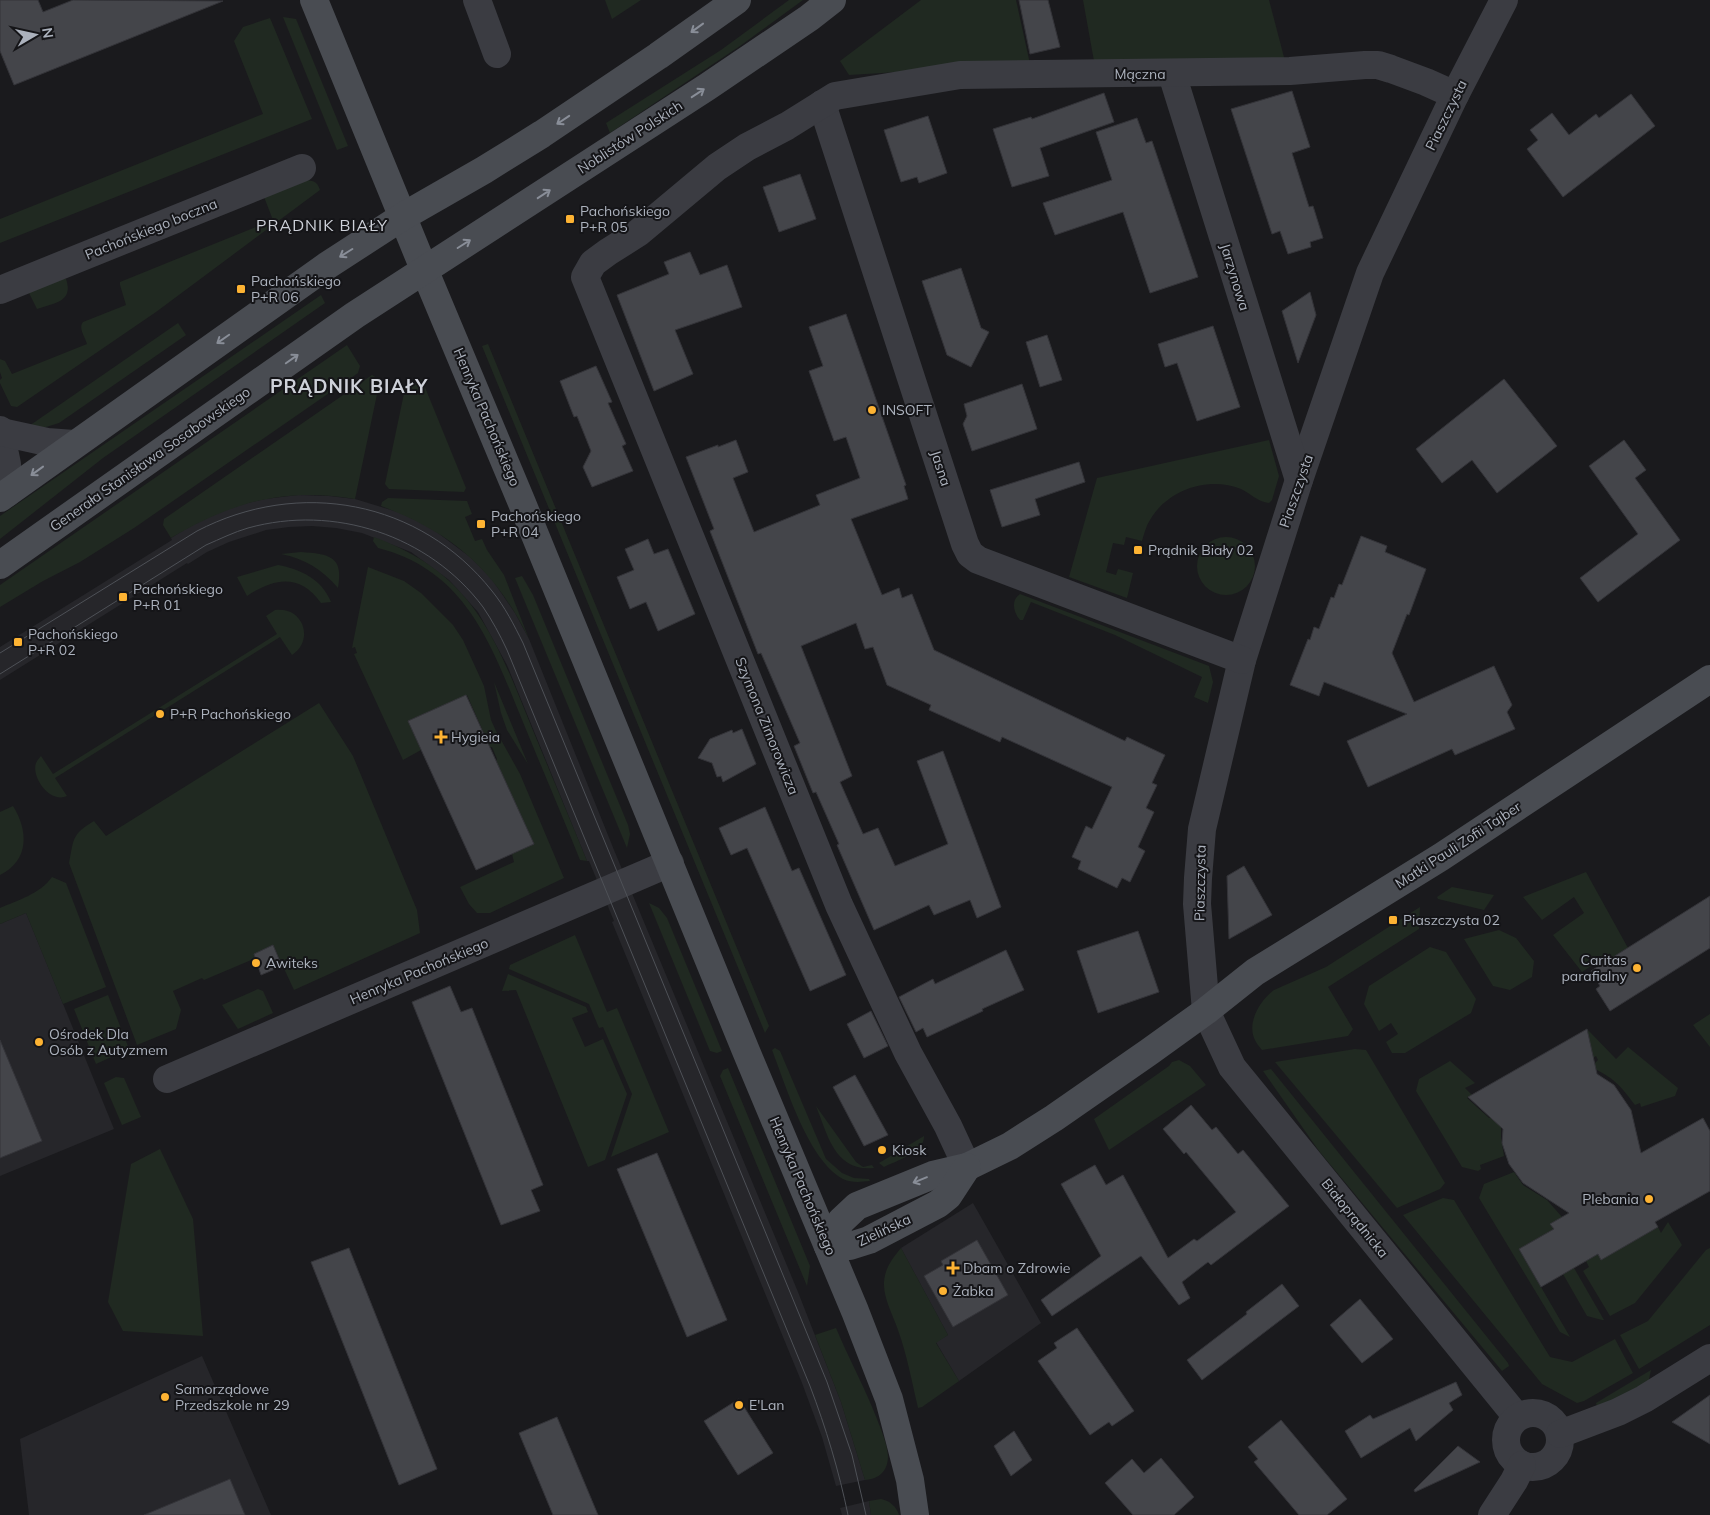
<svg xmlns="http://www.w3.org/2000/svg" width="1710" height="1515" font-family="Mulish,sans-serif">
	<rect width="100%" height="100%" fill="#1a1a1d"/>
	<g fill="#26262a">
		<path d="M298,495l31,1 26,3 46,14 29,14 40,30 21,21 24,35 14,26 85,211 184,442 43,110 24,78 -29,6 -14,-49 -20,-54 -190,-461 2,-1 -25,-60h-2l-80,-196 -29,-53 -29,-32 -38,-28 -49,-19 -26,-5 -24,-2 -23,1 -23,3 -37,12 -22,10 -19,12 -1,-1 -187,117v-33l172,-107 -1,-2 21,-13 24,-12 23,-8 26,-6z"/>
		<path d="M26,913l88,216 -114,47v-252z"/>
		<path d="M973,1203l68,120 -82,58 -23,-39 12,-7 -47,-87z"/>
		<path d="M202,1356l69,159h-242l-9,-76z"/>
		<path d="M869,1501l2,14h-29l-2,-7z"/>
	</g>
	<g fill="#202921">
		<path d="M605,0h36l-29,19z"/>
		<path d="M789,0h14l-63,46 -130,87 -4,-10 115,-73z"/>
		<path d="M921,0h95l14,64 -181,11 -9,-14z"/>
		<path d="M1083,0h186l16,61h-191z"/>
		<path d="M283,17l13,2 52,127 -11,4z"/>
		<path d="M270,18l42,101 -312,124v-24l263,-105 -29,-73 9,-14z"/>
		<path d="M305,180c9,1 12,1 15,10l-164,122 -139,95 -6,-1 -11,-23v-3l2,-2 -2,-6v-13l5,2 7,13 75,-30c-2,-7 -9,-16 -4,-22l43,-17 -6,-20v-3l153,-62 -9,-23z"/>
		<path d="M62,278l4,1c8,23 -12,24 -29,30l-9,-18z"/>
		<path d="M321,295l4,8 -222,155 -103,81v-23z"/>
		<path d="M178,323l8,12 -127,88 -16,5 -14,-2z"/>
		<path d="M488,344l281,682 -4,7 -283,-687z"/>
		<path d="M347,345l13,21 -2,7 -224,155 -54,34 -37,19 -43,26v-22z"/>
		<path d="M372,375l8,5 -25,119c-70,-12 -123,3 -184,39l-8,-13 1,-6z"/>
		<path d="M417,378l5,2 44,108 -2,4 -75,-3 -4,-5 21,-100z"/>
		<path d="M1269,440l10,36 -7,24 -3,3c-11,-1 -19,-10 -28,-14 -32,-13 -73,0 -91,31 -4,6 -6,14 -8,21l-16,-4 -2,8 -11,-2 -7,29 10,3 2,-6 15,4 -6,25 -58,-21 28,-99z"/>
		<path d="M388,498l79,3 5,13 -7,3 10,24 7,-2 5,11 17,25 25,64c-34,-69 -76,-106 -148,-133l1,-4z"/>
		<circle cx="1226" cy="566" r="29"/>
		<path d="M374,537c100,37 121,100 158,191 18,44 37,89 55,133l-7,-1c-18,-45 -37,-89 -55,-133 -32,-77 -56,-156 -147,-179l-5,-7z"/>
		<path d="M301,552c28,2 43,4 37,36 -16,-19 -33,-29 -57,-34z"/>
		<path d="M278,565c22,4 44,14 53,37l-10,1c-21,-30 -47,-25 -74,-7l-10,-19z"/>
		<path d="M368,567l36,14 17,12 32,32 10,15 21,46 7,34 5,11 24,43 44,104 -74,35h-13l-8,-9 -9,-17 54,-25 -2,-8 22,-10 -38,-83 1,-2 -5,-12h-2l-23,-52 -59,26 13,29 -18,10 -49,-106 3,-1 -2,-6 -3,1z"/>
		<path d="M522,576l11,19 95,230 2,9 -3,14 -112,-270z"/>
		<path d="M1020,594l189,72 4,16 -5,21 -14,-6 8,-20 -87,-42 -84,-33 -8,18h-3c-7,-8 -9,-20 0,-26z"/>
		<path d="M275,610c28,-4 40,30 17,45l-12,-18 -225,141 12,18c-18,8 -36,-20 -31,-33 1,-2 3,-5 5,-7l12,18 224,-140 -11,-18z"/>
		<path d="M494,682l34,82 -21,-34 -6,-17z"/>
		<path d="M319,703l34,53 64,154 3,23 -126,57 -21,-45 -18,9 1,4 -52,22 -2,-2 -29,13 8,19 -5,19 -39,16 -68,-182c5,-24 2,-28 25,-42l12,15z"/>
		<path d="M13,806c15,24 17,54 -13,69v-63z"/>
		<path d="M1586,872l42,76 -28,18 -3,-4 -15,10 -29,-37 31,-22 -10,-16 -32,23 -19,-23z"/>
		<path d="M52,877l14,6 40,104 -43,17 -37,-91 -26,11v-16c18,-8 40,-14 52,-31z"/>
		<path d="M1452,887l42,8 -10,15 -46,-11 -1,-2z"/>
		<path d="M649,903l10,5 8,10 55,133 -5,2 -7,-2z"/>
		<path d="M1420,907l-1,22 -91,58 25,42 -5,7 -86,14c-3,-4 -6,-7 -7,-10 -9,-18 6,-40 19,-50l52,-23z"/>
		<path d="M1499,930l17,8 18,23 -2,16 -22,13 -17,-4 -29,-47z"/>
		<path d="M575,935l32,77 10,-4 52,124 -58,25 21,-63 -29,-67 -4,1 -10,-24 -80,-35 1,-4z"/>
		<path d="M1430,947l16,5 30,47 -5,14 -66,40h-13l-6,-11 12,-8 -7,-11 -12,8 -15,-27 5,-18z"/>
		<path d="M508,974l78,33 2,5 -16,6 13,29 18,-8 24,55 -22,66 -17,7 -72,-177 -14,1z"/>
		<path d="M258,989l5,2 10,22 -35,16 -16,-24z"/>
		<path d="M108,995l21,54 -33,15 -22,-55z"/>
		<path d="M1710,1014v33l-17,-22z"/>
		<path d="M1587,1029l29,30 12,-12 50,41 -3,8 -34,11 -1,-4 -5,2c-15,-20 -21,-27 -44,-38l7,-7 -2,-4 -3,2z"/>
		<path d="M775,1048l5,3 46,108 16,14 12,5 15,1 1,2c-10,1 -18,2 -27,-2 -35,-19 -57,-93 -71,-129z"/>
		<path d="M1355,1049l11,1 79,133 -5,6 -43,19 -122,-146z"/>
		<path d="M1179,1060l11,6 16,19 -97,65 -15,-31 75,-53 3,-4z"/>
		<path d="M1450,1061l25,22 -10,5 7,7 -5,3 22,20 12,-6v26l3,18 -24,9 1,4 -3,2 -16,-4 -46,-76 3,-12z"/>
		<path d="M728,1068l82,198 -3,20 -87,-210 3,-6z"/>
		<path d="M1271,1069l237,294 1,3 -7,5 -183,-220 -56,-80z"/>
		<path d="M116,1077l8,1 17,39 -19,8 -18,-42z"/>
		<path d="M816,1106l40,56 7,5 9,-2 2,3c-39,4 -46,-32 -58,-62z"/>
		<path d="M924,1136c1,16 -28,25 -40,31l-5,-4z"/>
		<path d="M160,1149l33,70 10,117 -80,-5 -15,-29 23,-138z"/>
		<path d="M1514,1172l9,13 24,15 15,17 -11,7 3,5 -35,20 51,88 -10,-5 -81,-134 5,-14z"/>
		<path d="M1443,1198l11,2 96,157 22,5 43,-23 18,34 -49,28 -7,2 -35,-19 -139,-169z"/>
		<path d="M1668,1222l14,23 -47,58 -25,13 -27,-45 6,-4 -3,-6 12,-7 3,5 57,-32 3,6z"/>
		<path d="M901,1248l47,87 -12,8 23,38 -37,26 -4,1c-6,-26 -11,-53 -20,-78 -5,-15 -15,-32 -14,-48 1,-14 8,-23 17,-34z"/>
		<path d="M1710,1248v77l-71,44 -19,-34 28,-14 58,-71z"/>
		<path d="M1574,1268l30,52h-2l-15,-4 -24,-42z"/>
		<path d="M836,1328c13,31 29,60 41,91 4,11 10,24 11,37 0,15 -9,23 -23,24l-24,-78 -26,-67z"/>
		<path d="M1651,1370l-3,14 -51,23 -1,-4z"/>
		<path d="M881,1499c9,2 15,7 18,16h-28l-2,-14z"/>
	</g>
	<g fill="#44454a" stroke="#343439">
		<path d="M0,0h38l5,12 30,-12 150,1 -209,84 -14,-34z"/>
		<path d="M1019,0h29l12,47 -30,7z"/>
		<path d="M1292,91l18,56 -18,6 17,54 4,-1 10,32 -13,4 1,5 -23,7 -8,-23 -8,3 -41,-125z"/>
		<path d="M1104,93l10,29 -74,26 9,28 -37,11 -19,-58 38,-12 1,2z"/>
		<path d="M1631,94l24,32 -92,71 -36,-48 11,-9 -8,-10 22,-17 17,22 27,-21 3,4z"/>
		<path d="M928,116l19,57 -28,10 -2,-6 -16,5 -17,-52z"/>
		<path d="M1137,118l9,25 6,-2 46,136 -48,16 -27,-81 -68,23 -12,-32 69,-23 -16,-48z"/>
		<path d="M800,174l16,45 -37,13 -16,-45z"/>
		<path d="M690,252l10,23 27,-10 15,42 -67,23 18,44 -39,17 -37,-96 52,-21 -5,-12z"/>
		<path d="M961,268l20,60 8,4 -18,35 -24,-12 -25,-74z"/>
		<path d="M1310,292l6,23 -18,48 -16,-52z"/>
		<path d="M846,314l60,171 -2,1 4,13 -57,20 31,76 17,-7 3,10 10,-4 22,56 191,91 2,-4 38,18 -13,28 5,2 -11,23 8,4 -16,35 7,4 -15,31 -8,-4 -5,10 -39,-19 3,-8 -9,-4 14,-31 6,3 20,-42 -110,-50 -2,5 -71,-32 2,-5 -44,-20 -14,-38 -8,2 -9,-26 -55,23 51,130 -12,6 23,52 15,-6 17,38 53,-22 -31,-83 26,-10 58,156 -24,11 -7,-18 -36,15 -5,-10 -55,25 -37,-85 2,-1 -23,-52 -3,1 -19,-47 6,-3 -39,-90 -3,1 -48,-123 4,-2 -28,-72 32,-12v2l18,-7 12,32 -15,6 21,54 66,-27 -4,-10 44,-17 -14,-41 -12,4 -25,-70 14,-5 -14,-39z"/>
		<path d="M1213,326l27,81 -43,14 -20,-58 -12,4 -7,-23z"/>
		<path d="M1047,335l15,45 -22,7 -14,-45z"/>
		<path d="M596,366l16,36 -4,1 18,41 -4,2 11,25 -41,16 -9,-20 8,-16 -14,-35 -3,1 -14,-36z"/>
		<path d="M1504,379l53,67 -60,47 -25,-33 -30,23 -26,-34z"/>
		<path d="M1022,384l15,45 -65,22 -9,-27 4,-8 -3,-12z"/>
		<path d="M1624,440l22,30 -11,8 45,62 -82,62 -18,-24 58,-44 -49,-68z"/>
		<path d="M1079,462l6,20 -50,17 5,16 -38,12 -12,-37z"/>
		<path d="M1361,536l26,10 -2,6 41,17 -17,46 -2,-1 -15,39 22,49 80,-36 18,39 -5,7 8,17 -60,26 -3,-6 -84,38 -21,-46 60,-27 -83,-32 -5,14 -29,-11 18,-46 2,1 4,-13 5,2 12,-32 3,1 5,-14 3,1z"/>
		<path d="M648,539l6,15 14,-5 27,65 -37,17 -12,-29 -16,7 -13,-32 17,-7 -9,-21z"/>
		<path d="M466,695l68,149 -58,26 -68,-149z"/>
		<path d="M742,729l14,35 -33,18 -2,-6 -4,1 -5,-14 -14,-5 12,-19 22,-9 1,3z"/>
		<path d="M765,807l27,64 7,-3 47,107 -36,16 -63,-143 -16,7 -12,-27z"/>
		<path d="M1244,866l28,49 -43,24 -2,-63z"/>
		<path d="M1710,896v52l-100,63 -14,-22 4,-3 -9,-15z"/>
		<path d="M1138,931l21,61 -61,21 -21,-62z"/>
		<path d="M273,945l9,21 -21,9 -7,-21z"/>
		<path d="M1006,950l18,40 -42,19 1,2 -56,26 -4,-9 -7,4 -17,-35 34,-18 2,5z"/>
		<path d="M450,986l11,26 11,-4 71,177 -12,5 9,21 -39,14 -89,-223z"/>
		<path d="M871,1011l17,35 -24,12 -17,-34z"/>
		<path d="M1587,1029l10,45 17,11 17,25 10,43 62,-35 7,13v60l-55,31 3,5 -57,33 -3,-6 -57,33 -22,-38 35,-20 -4,-5 19,-11 -46,-30 -14,-19 -7,-21 1,-14 -35,-32z"/>
		<path d="M0,1040l42,101 -42,17z"/>
		<path d="M855,1075l33,60 -24,11 -31,-59z"/>
		<path d="M1191,1105l21,25 4,-3 22,27 5,-4 46,56 -78,59 -3,-3 -26,20 8,16 -11,7 -38,-49 -89,60 -11,-16 60,-44 -40,-72 34,-19 11,20 17,-10 45,83 26,-19 3,2 39,-29 -50,-60 -2,2 -21,-25z"/>
		<path d="M657,1153l70,167 -40,17 -70,-168z"/>
		<path d="M977,1240l31,55 -55,32 -29,-51 19,-11 -2,-4z"/>
		<path d="M349,1248l88,221 -38,16 -88,-223z"/>
		<path d="M1282,1284l17,22 -97,74 -15,-20 60,-46 -1,-2z"/>
		<path d="M1360,1299l33,40 -31,24 -32,-38z"/>
		<path d="M1077,1328l57,83 -22,15 -3,-4 -19,13 -52,-74 19,-13 -3,-5z"/>
		<path d="M1456,1382l6,13 -13,8 4,7 -37,31 -6,-13 -49,30 -16,-27 25,-16 3,4z"/>
		<path d="M1710,1395v49l-38,-22z"/>
		<path d="M739,1399l34,54 -35,22 -34,-54z"/>
		<path d="M557,1417l41,98h-45l-34,-82z"/>
		<path d="M1281,1420l66,79 -20,16h-28l-45,-53 4,-3 -10,-12z"/>
		<path d="M1014,1431l18,29 -21,16 -17,-30z"/>
		<path d="M1458,1446l22,16 -65,30 -1,-2z"/>
		<path d="M1161,1458l33,39 -20,18h-41l-28,-32 27,-24 12,14z"/>
		<path d="M230,1479l15,36h-101z"/>
	</g>
	<g fill="none" stroke-linecap="round" stroke-linejoin="round">
		<g stroke="#3b3c42" stroke-width="28">
			<path d="M477,0l20,54"/>
			<path d="M1504,0l-49,95 -85,178 -71,207 -57,180 -40,169 -4,49 -1,26 9,107 26,56 285,350"/>
			<path d="M1172,74l127,406"/>
			<path d="M822,104l143,440 5,10 8,6 264,100"/>
			<path d="M0,290l302,-122"/>
			<path d="M0,430l7,34v29"/>
			<path d="M1,432l46,10 27,2"/>
			<path d="M167,1079l503,-216"/>
			<path d="M967,1167l-19,-41 -40,-73 -69,-148 -254,-628 8,-14 15,-11 30,-19 79,-66 30,-20 40,-21 48,-30 125,-21 330,-4 75,-6h13l13,4 35,13 29,13"/>
			<circle cx="1533" cy="1440" r="27"/>
			<path d="M1560,1434l58,-22 26,-13 66,-41"/>
			<path d="M1492,1515l22,-34 8,-16"/>
		</g>
		<g stroke="#494c52" stroke-width="28">
			<path d="M314,0l110,269 98,234 224,548 109,260 34,88 21,81 5,35"/>
			<path d="M0,498l328,-233 74,-48 82,-47 58,-36 116,-78 79,-56"/>
			<path d="M0,565l355,-250 352,-228 102,-69 23,-18"/>
			<path d="M828,1246l13,-25 16,-15 76,-31 34,-8 43,-21 44,-28 95,-66 57,-41 49,-39 186,-115 269,-178"/>
			<path d="M828,1246h22l19,-6 69,-36 10,-8 19,-29"/>
		</g>
		<g stroke="#4e5157" stroke-width="1">
			<path d="M0,653l197,-122c102,-53 223,-31 295,60 13,16 22,34 31,52l304,739 25,73 14,60"/>
			<path d="M0,674l206,-129c14,-6 28,-13 42,-17 86,-24 181,7 235,79 9,13 17,28 24,43l303,736c16,42 29,85 38,129"/>
		</g>
	</g>
	<defs><path id="oneway-shaft" d="M-6 0H5M1.5-3L5.5 0L1.5 3" fill="none" stroke-width="1.6" stroke-linecap="round" stroke-linejoin="round" transform="scale(1.25)"/></defs>
	<g stroke="#898e98">
		<use href="#oneway-shaft" transform="translate(697 28) rotate(144)"/>
		<use href="#oneway-shaft" transform="translate(698 93) rotate(-33)"/>
		<use href="#oneway-shaft" transform="translate(563 120) rotate(146)"/>
		<use href="#oneway-shaft" transform="translate(544 194) rotate(-33)"/>
		<use href="#oneway-shaft" transform="translate(464 244) rotate(-32)"/>
		<use href="#oneway-shaft" transform="translate(346 253) rotate(148)"/>
		<use href="#oneway-shaft" transform="translate(223 339) rotate(145)"/>
		<use href="#oneway-shaft" transform="translate(292 359) rotate(-35)"/>
		<use href="#oneway-shaft" transform="translate(37 471) rotate(144)"/>
		<use href="#oneway-shaft" transform="translate(920 1180) rotate(158)"/>
	</g>
	<g fill="#fdb333" stroke="#151518" stroke-width="2">
		<rect x="565" y="214" width="10" height="10" rx="2.5"/>
		<rect x="236" y="284" width="10" height="10" rx="2.5"/>
		<circle cx="872" cy="410" r="5"/>
		<rect x="476" y="519" width="10" height="10" rx="2.5"/>
		<rect x="1133" y="545" width="10" height="10" rx="2.5"/>
		<rect x="118" y="592" width="10" height="10" rx="2.5"/>
		<rect x="13" y="637" width="10" height="10" rx="2.5"/>
		<circle cx="160" cy="714" r="5"/>
		<path d="M438.5 729.5h5v5h5v5h-5v5h-5v-5h-5v-5h5z"/>
		<rect x="1388" y="915" width="10" height="10" rx="2.5"/>
		<circle cx="256" cy="963" r="5"/>
		<circle cx="1637" cy="968" r="5"/>
		<circle cx="39" cy="1042" r="5"/>
		<circle cx="882" cy="1150" r="5"/>
		<circle cx="1649" cy="1199" r="5"/>
		<path d="M950.5 1260.5h5v5h5v5h-5v5h-5v-5h-5v-5h5z"/>
		<circle cx="943" cy="1291" r="5"/>
		<circle cx="165" cy="1397" r="5"/>
		<circle cx="739" cy="1405" r="5"/>
	</g>
	<g text-anchor="middle" stroke-width="4" stroke-linejoin="round" paint-order="stroke">
		<g font-size="14" fill="#acb2bd" stroke="#151518">
			<text x="1140" y="79">Mączna</text>
			<text transform="translate(1446 115) rotate(-64)" y="5">Piaszczysta</text>
			<text transform="translate(630 137) rotate(-33)" y="5">Noblistów Polskich</text>
			<text transform="translate(151 229) rotate(-22)" y="5">Pachońskiego boczna</text>
			<text transform="translate(1235 277) rotate(73)" y="5">Jarzynowa</text>
			<text transform="translate(487 417) rotate(67)" y="5">Henryka Pachońskiego</text>
			<text transform="translate(150 459) rotate(-35)" y="5">Generała Stanisława Sosabowskiego</text>
			<text transform="translate(941 468) rotate(72)" y="5">Jasna</text>
			<text transform="translate(1296 491) rotate(-71)" y="5">Piaszczysta</text>
			<text transform="translate(767 726) rotate(68)" y="5">Szymona Zimorowicza</text>
			<text transform="translate(1458 845) rotate(-33)" y="5">Matki Pauli Zofii Tajber</text>
			<text transform="translate(1200 883) rotate(-89)" y="5">Piaszczysta</text>
			<text transform="translate(419 971) rotate(-23)" y="5">Henryka Pachońskiego</text>
			<text transform="translate(803 1186) rotate(67)" y="5">Henryka Pachońskiego</text>
			<text transform="translate(1355 1218) rotate(51)" y="5">Białoprądnicka</text>
			<text transform="translate(884 1230) rotate(-25)" y="5">Zielińska</text>
		</g>
		<g font-size="14" fill="#acb2bd" stroke="#151518" text-anchor="start">
			<text x="580" y="216">Pachońskiego<tspan x="580" dy="16">P+R 05</tspan></text>
			<text x="251" y="286">Pachońskiego<tspan x="251" dy="16">P+R 06</tspan></text>
			<text x="882" y="415">INSOFT</text>
			<text x="491" y="521">Pachońskiego<tspan x="491" dy="16">P+R 04</tspan></text>
			<text x="1148" y="555">Prądnik Biały 02</text>
			<text x="133" y="594">Pachońskiego<tspan x="133" dy="16">P+R 01</tspan></text>
			<text x="28" y="639">Pachońskiego<tspan x="28" dy="16">P+R 02</tspan></text>
			<text x="170" y="719">P+R Pachońskiego</text>
			<text x="451" y="742">Hygieia</text>
			<text x="1403" y="925">Piaszczysta 02</text>
			<text x="1627" y="965" text-anchor="end">Caritas<tspan x="1627" dy="16">parafialny</tspan></text>
			<text x="266" y="968">Awiteks</text>
			<text x="49" y="1039">Ośrodek Dla<tspan x="49" dy="16">Osób z Autyzmem</tspan></text>
			<text x="892" y="1155">Kiosk</text>
			<text x="1639" y="1204" text-anchor="end">Plebania</text>
			<text x="963" y="1273">Dbam o Zdrowie</text>
			<text x="953" y="1296">Żabka</text>
			<text x="175" y="1394">Samorządowe<tspan x="175" dy="16">Przedszkole nr 29</tspan></text>
			<text x="749" y="1410">E'Lan</text>
		</g>
		<g font-size="16" letter-spacing="1" fill="#ced1d9" stroke="#151518">
			<text x="322" y="231">PRĄDNIK BIAŁY</text>
		</g>
		<g font-size="19" font-weight="bold" letter-spacing="1" fill="#ced1d9" stroke="#151518">
			<text x="349" y="393">PRĄDNIK BIAŁY</text>
		</g>
	</g>
	<g transform="translate(35 35) rotate(81)" stroke="#151518" stroke-width="4" paint-order="stroke">
	<path d="M0-4L9 19L0 12L-9 19Z" fill="#acb2bd"/>
	<text y="-8" font-size="14" font-weight="bold" text-anchor="middle" fill="#acb2bd">N</text>
	</g>
</svg>
